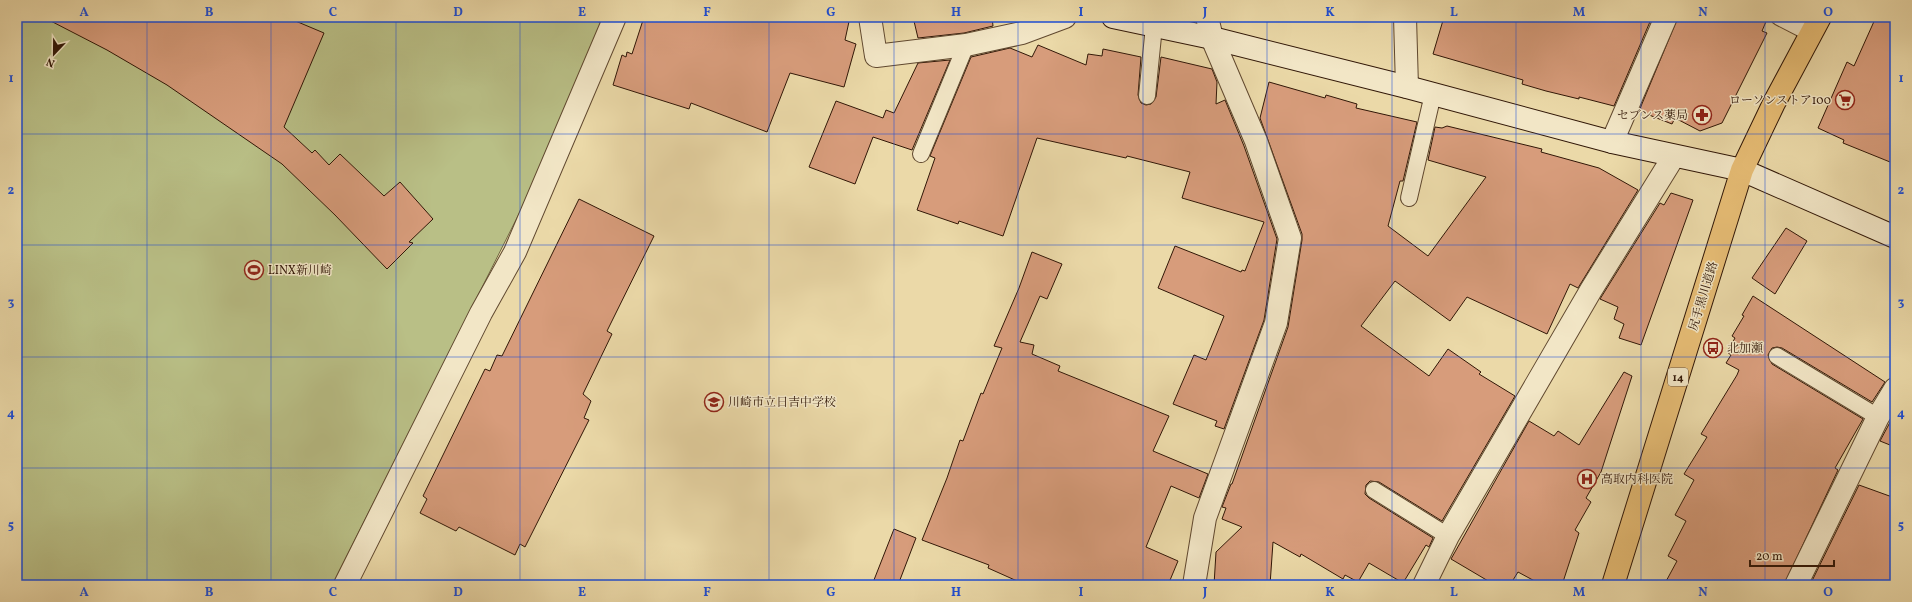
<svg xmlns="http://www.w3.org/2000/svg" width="1912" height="602" font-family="Vollkorn,'Noto Serif JP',serif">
	<rect width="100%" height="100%" fill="#ebd9a8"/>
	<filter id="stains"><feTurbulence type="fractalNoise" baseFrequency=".005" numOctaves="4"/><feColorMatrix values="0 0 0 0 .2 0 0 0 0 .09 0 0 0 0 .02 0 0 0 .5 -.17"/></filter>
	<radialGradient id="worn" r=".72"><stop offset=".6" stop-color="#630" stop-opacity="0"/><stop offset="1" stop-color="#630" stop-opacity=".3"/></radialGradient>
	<path fill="#b9bf86" stroke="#756b46" d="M17,17h570l14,6 -73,173 -196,389h-315z"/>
	<g fill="#d79c7b" stroke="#311707">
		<path d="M43,17h243l38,16 -40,94 28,26 3,-3 14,15 11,-11 44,42 16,-14 33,37 -24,23 4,1 -26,26 -52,-54 -53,-51 -115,-79 -60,-35z"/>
		<path d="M644,17h206l-5,23 11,4 -12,43 -54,-14 -23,59 -76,-29 -2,6 -76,-24 9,-30 4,2 1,-5 5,2z"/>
		<path d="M913,17h79l1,9 -29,7 -46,5z"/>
		<path d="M1444,17h208l-38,89 -35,-9v2l-33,-8 -24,-7 1,-4 -90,-26z"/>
		<path d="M1678,17h90l-6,14 5,2 -45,90 -22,8 -25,-13 -3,6 -33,-13z"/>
		<path d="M1876,17h19v147l-52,-21 1,-3 -26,-12 29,-66 7,4z"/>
		<path d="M1038,45l48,20 2,-11 14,2 1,-7 38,8 -3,38 3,8 5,2 5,-1 5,-7 5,-40 51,12 5,13 -1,22 9,-4 19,46 33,93 -13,81 -40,109 -9,-3 2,-5 -44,-17 21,-49 12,5 18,-44 -66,-28 17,-42 66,26 1,-2 3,1 19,-49 -82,-24 8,-26 -63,-16 -1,2 -89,-20 -34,98 -44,-15 -1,3 -41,-14 18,-52 -5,-2 41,-99 39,-9 22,9z"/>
		<path d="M950,60l-38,90 -39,-13 -18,47 -46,-17 27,-66 47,17 3,-8 8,3 24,-50z"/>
		<path d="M1269,82l56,16 1,-3 31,9 -1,4 61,14 -14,59h-3l-12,45 40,30 58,-79 -58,-17 7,-33 7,1 5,-2 95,23 -1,3 58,16 39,22 -60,98 -8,-4 -23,50 -80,-37 -17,24 -55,-40 -34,45 68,50 19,-27 33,23 -2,2 36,22 -73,125 -63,-39 -9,-1 -4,4 -1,9 4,4 64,40 -4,9 -3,-2 -23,38 -34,-20 -11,19 -13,-7 -2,4 -42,-25 -1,3 -27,-15 -3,43h-56l2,-33 26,-25 -20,-8 4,-11 -4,-1 9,-23h1l56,-157 14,-87v-6l-42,-116z"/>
		<path d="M1671,193l22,7 -52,145 -22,-7 5,-14 -10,-5 4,-12 -18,-8 60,-96 4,2z"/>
		<path d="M579,199l75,37 -47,95 5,3 -29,60 8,7 -7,17 5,2 -64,127 -5,-3 -5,11 -56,-28 -3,4 -36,-18 7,-14 -4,-3 62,-127 5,2 7,-16 5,1z"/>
		<path d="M1786,228l21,13 -32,53 -23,-16z"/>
		<path d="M1032,252l30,12 -15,35 -7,-3 -20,46 14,3 -2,9 28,12 -2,5 111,45 -16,35 55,23 -9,24 -28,-12 -25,61 32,14 -10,24h-142l-38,-17 1,-3 -67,-25 25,-62 13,-38 3,1 18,-48 2,1 19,-46 -8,-2 25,-58z"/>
		<path d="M1753,296l132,86 -13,20 -90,-54 -5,-1 -5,1 -4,7 4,9 91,55 -28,49 3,2 -54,115h-120l13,-24 -9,-5 18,-35 -11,-6 19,-35 -10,-6 23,-37 -6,-3 36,-59 2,-5 -13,-7 5,-8 -4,-3 8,-14 -3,-2 12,-20 -2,-1z"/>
		<path d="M1624,372l8,4 -31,96 -15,26 5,4 -16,28 4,3 -17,52h-20l-24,-13 -8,13h-15l-44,-26 78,-138 25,15 4,-5 21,14z"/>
		<path d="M1895,413v34l-15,-6z"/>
		<path d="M1859,485l36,13v87h-85z"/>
		<path d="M894,529l22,9 -18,47h-26z"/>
	</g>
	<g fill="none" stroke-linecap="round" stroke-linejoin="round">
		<g stroke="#60482f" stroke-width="18">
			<g id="lane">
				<path d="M1779,17l33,17"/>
				<path d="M1147,96l7,-70"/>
				<path d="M921,154l45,-109"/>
				<path d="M1409,198l24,-104"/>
				<path d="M1777,356l101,61"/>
				<path d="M1374,490l74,46"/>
			</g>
		</g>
		<g stroke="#60482f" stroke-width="24">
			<g id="street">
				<path d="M870,17l6,39 90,-11 56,-12 43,-16"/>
				<path d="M1405,17l2,70"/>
				<path d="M1612,142l54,-125"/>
				<path d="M345,585l136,-272 34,-61 100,-235"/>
				<path d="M1194,585l11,-67 71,-195 14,-85 -34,-97 -44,-103 -5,-21"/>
				<path d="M1424,585l24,-49 143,-246 83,-134"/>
				<path d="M1796,585l82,-168 17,-28"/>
			</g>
		</g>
		<g stroke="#311707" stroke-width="24">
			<path id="secondary" d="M1113,17l99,21 195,49 205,55 130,28 153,67"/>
		</g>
		<g stroke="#311707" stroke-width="24">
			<path id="primary" d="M1613,585l129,-415 32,-67 46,-86"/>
		</g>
		<use href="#lane" stroke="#f2e6c6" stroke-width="16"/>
		<use href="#street" stroke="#f2e6c6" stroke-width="22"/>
		<use href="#secondary" stroke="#f2e6c6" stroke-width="22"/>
		<use href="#primary" stroke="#e6bc74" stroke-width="22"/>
	</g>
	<path fill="none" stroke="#1d4ed8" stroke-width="1" stroke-opacity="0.55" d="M147,17v568M271,17v568M396,17v568M520,17v568M645,17v568M769,17v568M894,17v568M1018,17v568M1143,17v568M1267,17v568M1392,17v568M1516,17v568M1641,17v568M1765,17v568M17,134h1878M17,245h1878M17,357h1878M17,468h1878"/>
	<defs>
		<g id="supermarket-ring" transform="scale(1)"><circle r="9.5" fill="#f2e6c6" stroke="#8f2418" stroke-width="1.5"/><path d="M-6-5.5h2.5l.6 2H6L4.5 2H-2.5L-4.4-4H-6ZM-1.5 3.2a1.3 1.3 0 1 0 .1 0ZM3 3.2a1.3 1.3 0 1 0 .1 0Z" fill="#8f2418"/></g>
		<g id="pharmacy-ring" transform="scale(1)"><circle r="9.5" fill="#f2e6c6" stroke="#8f2418" stroke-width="1.5"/><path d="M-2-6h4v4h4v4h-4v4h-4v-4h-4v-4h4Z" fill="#8f2418"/></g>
		<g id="stadium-ring" transform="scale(1)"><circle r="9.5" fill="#f2e6c6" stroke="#8f2418" stroke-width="1.5"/><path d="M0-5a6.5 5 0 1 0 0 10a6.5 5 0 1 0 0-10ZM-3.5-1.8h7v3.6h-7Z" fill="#8f2418"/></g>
		<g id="bus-ring" transform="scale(1)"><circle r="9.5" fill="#f2e6c6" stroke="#8f2418" stroke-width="1.5"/><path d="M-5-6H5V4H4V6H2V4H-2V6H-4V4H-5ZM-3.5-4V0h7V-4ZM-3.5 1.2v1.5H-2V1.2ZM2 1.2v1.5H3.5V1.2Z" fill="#8f2418"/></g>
		<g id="school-ring" transform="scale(1)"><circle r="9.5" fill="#f2e6c6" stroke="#8f2418" stroke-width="1.5"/><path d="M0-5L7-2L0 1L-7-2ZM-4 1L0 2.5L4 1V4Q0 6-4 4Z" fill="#8f2418"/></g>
		<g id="hospital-ring" transform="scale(1)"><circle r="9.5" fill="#f2e6c6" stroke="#8f2418" stroke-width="1.5"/><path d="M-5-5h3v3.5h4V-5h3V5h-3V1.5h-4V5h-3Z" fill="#8f2418"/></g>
	</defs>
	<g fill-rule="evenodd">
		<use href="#supermarket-ring" x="1845" y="100"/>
		<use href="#pharmacy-ring" x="1702" y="115"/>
		<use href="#stadium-ring" x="254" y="270"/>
		<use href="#bus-ring" x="1713" y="348"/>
		<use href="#school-ring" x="714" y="402"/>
		<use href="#hospital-ring" x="1587" y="479"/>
	</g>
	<g text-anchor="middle" stroke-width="3" stroke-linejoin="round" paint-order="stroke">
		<rect fill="#f2e6c6" stroke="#6b5540" stroke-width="1" x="1668" y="368" width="20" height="18" rx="3"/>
		<g font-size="11" font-weight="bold" fill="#311707">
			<text x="1678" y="381">14</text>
		</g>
		<g font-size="12" fill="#311707" stroke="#f2e6c6" text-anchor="start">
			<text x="1831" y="104" text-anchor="end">ローソンストア100</text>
			<text x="1688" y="119" text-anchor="end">セブンス薬局</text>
			<text x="268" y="274">LINX新川崎</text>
			<text x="1727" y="352">北加瀬</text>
			<text x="728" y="406">川崎市立日吉中学校</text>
			<text x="1601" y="483">高取内科医院</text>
		</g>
		<g font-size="12" fill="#311707" stroke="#f2e6c6">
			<text transform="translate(1703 296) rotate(-73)" y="4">尻手黒川道路</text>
		</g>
	</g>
	<rect width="1912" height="602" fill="none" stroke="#ebd9a8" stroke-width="44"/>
	<g transform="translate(54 54) rotate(202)" stroke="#f2e6c6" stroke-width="3" paint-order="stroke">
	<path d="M0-3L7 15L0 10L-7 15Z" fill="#311707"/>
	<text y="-6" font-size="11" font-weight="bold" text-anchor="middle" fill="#311707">N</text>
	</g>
	<path d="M1750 560v6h84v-6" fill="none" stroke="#311707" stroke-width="2"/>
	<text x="1756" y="560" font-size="12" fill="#311707" stroke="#f2e6c6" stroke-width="3" paint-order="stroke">20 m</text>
	<rect x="22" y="22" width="1868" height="558" fill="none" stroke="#1d4ed8" stroke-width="1.5"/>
	<g font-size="13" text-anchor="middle" font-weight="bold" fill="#1d4ed8">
		<text x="84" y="16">A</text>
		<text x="209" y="16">B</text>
		<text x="333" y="16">C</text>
		<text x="458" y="16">D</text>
		<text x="582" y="16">E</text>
		<text x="707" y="16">F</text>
		<text x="831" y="16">G</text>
		<text x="956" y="16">H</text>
		<text x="1081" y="16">I</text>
		<text x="1205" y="16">J</text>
		<text x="1330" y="16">K</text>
		<text x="1454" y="16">L</text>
		<text x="1579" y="16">M</text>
		<text x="1703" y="16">N</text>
		<text x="1828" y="16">O</text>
		<text x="11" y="82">1</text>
		<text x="1901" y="82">1</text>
		<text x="11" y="194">2</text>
		<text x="1901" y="194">2</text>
		<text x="11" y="306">3</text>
		<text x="1901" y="306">3</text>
		<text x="11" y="417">4</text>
		<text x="1901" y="417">4</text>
		<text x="11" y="529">5</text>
		<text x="1901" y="529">5</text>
		<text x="84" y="596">A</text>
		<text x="209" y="596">B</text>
		<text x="333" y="596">C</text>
		<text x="458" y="596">D</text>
		<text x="582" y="596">E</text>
		<text x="707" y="596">F</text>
		<text x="831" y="596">G</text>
		<text x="956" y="596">H</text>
		<text x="1081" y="596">I</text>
		<text x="1205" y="596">J</text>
		<text x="1330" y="596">K</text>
		<text x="1454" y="596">L</text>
		<text x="1579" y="596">M</text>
		<text x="1703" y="596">N</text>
		<text x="1828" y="596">O</text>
	</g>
	<rect width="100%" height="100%" filter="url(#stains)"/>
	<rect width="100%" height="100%" fill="url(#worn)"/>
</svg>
